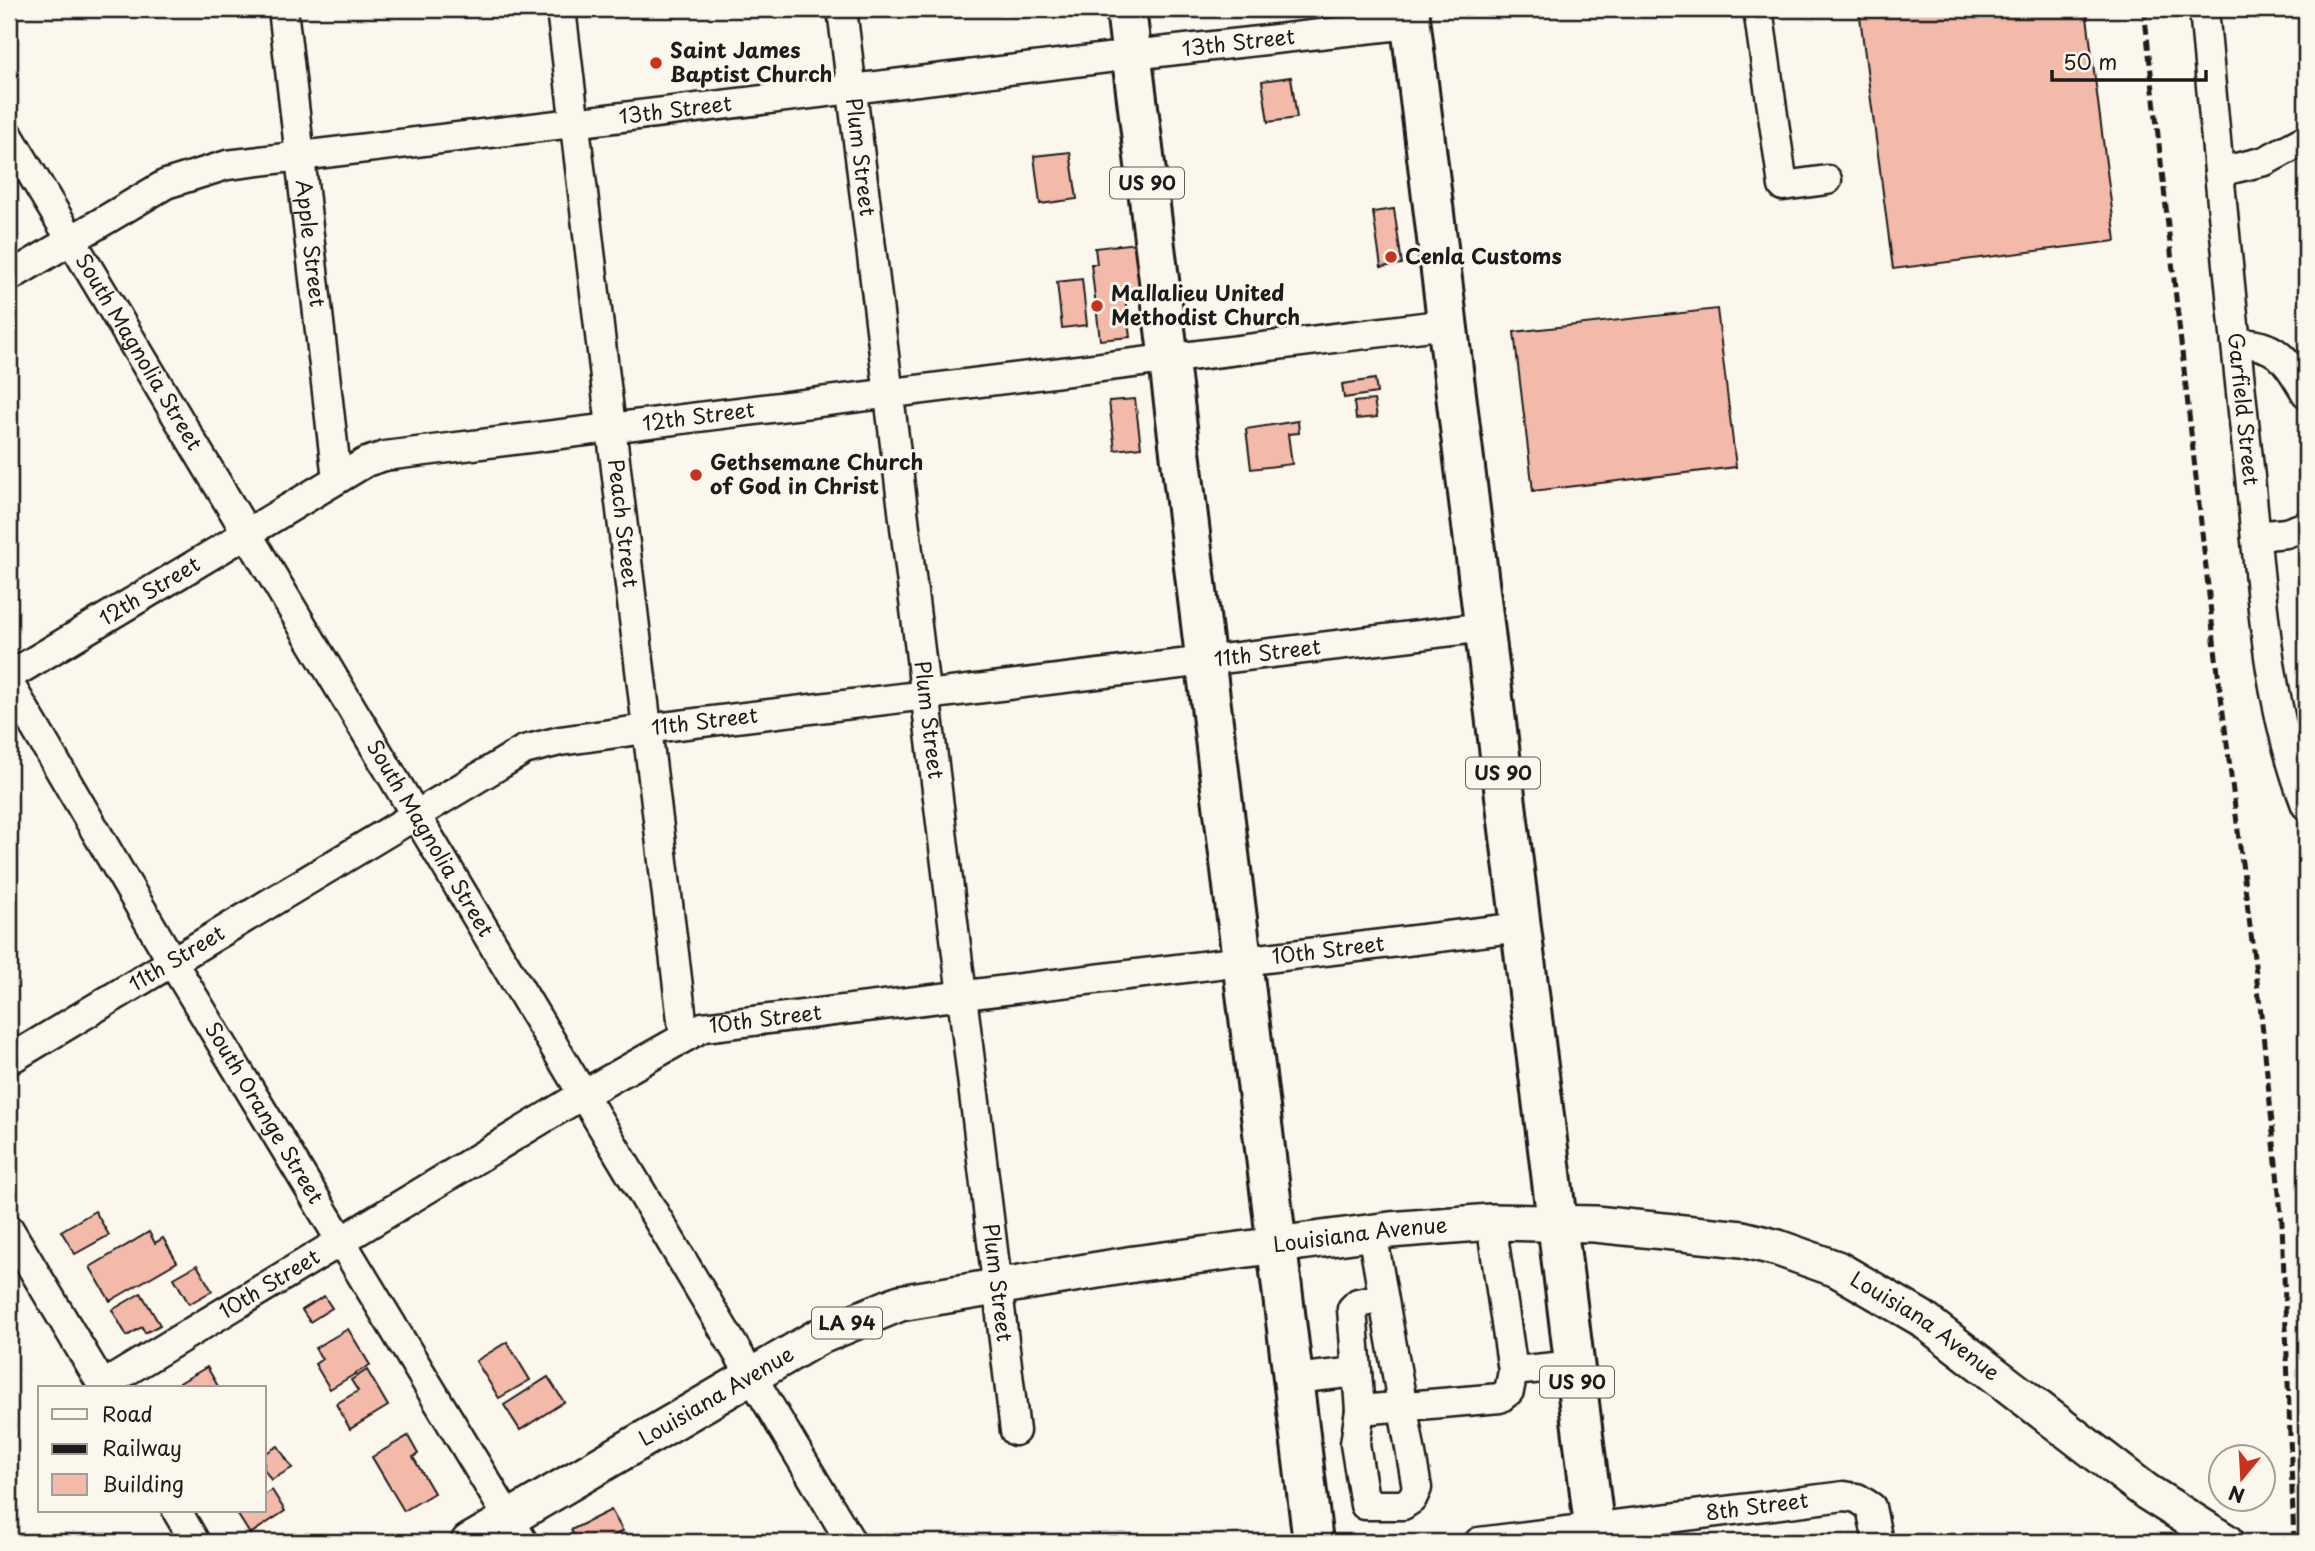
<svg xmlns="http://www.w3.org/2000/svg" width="2315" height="1551" font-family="'Playpen Sans',sans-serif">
	<rect width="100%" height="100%" fill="#fbf7ec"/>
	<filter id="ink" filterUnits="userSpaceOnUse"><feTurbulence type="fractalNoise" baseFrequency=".0143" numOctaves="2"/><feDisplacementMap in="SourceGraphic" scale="14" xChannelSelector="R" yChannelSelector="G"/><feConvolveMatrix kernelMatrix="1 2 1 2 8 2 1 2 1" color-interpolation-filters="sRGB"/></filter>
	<g filter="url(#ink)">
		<g fill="#f3baaa" stroke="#1c1c1c" stroke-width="2">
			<path d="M1859,9h227l30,232 -223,28z"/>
			<path d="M1291,77l6,41 -29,4 -6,-41z"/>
			<path d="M1070,152l7,47 -37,5 -6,-48z"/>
			<path d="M1394,209l8,55 -21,3 -8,-55z"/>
			<path d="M1136,243l6,53 -17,2 5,39 -30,3 -9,-76h6l-2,-16z"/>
			<path d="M1082,279l5,46 -25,3 -5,-46z"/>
			<path d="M1717,309l19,158 -203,24 -19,-159z"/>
			<path d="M1375,379l2,14 -33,5 -2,-14z"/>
			<path d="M1135,399l6,48 -26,3 -6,-49z"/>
			<path d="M1374,400l3,17 -21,2 -2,-17z"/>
			<path d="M1298,421l1,12 -11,1 4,30 -41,5 -5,-40z"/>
			<path d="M95,1211l14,24 -34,19 -14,-23z"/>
			<path d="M149,1232l6,11 8,-5 14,24 -67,39 -20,-34z"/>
			<path d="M197,1265l15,26 -23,13 -15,-26z"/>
			<path d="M141,1293l19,32 -15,8 -3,-6 -15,9 -15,-26z"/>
			<path d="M324,1296l8,12 -22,14 -8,-12z"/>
			<path d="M348,1329l22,36 -40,24 -15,-25 7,-5 -7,-11z"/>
			<path d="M507,1342l23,38 -31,18 -23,-37z"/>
			<path d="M207,1367l12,21h-48z"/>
			<path d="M367,1370l21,36 -38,23 -14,-25 22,-13 -7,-11z"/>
			<path d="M548,1377l16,25 -44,28 -16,-25z"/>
			<path d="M408,1436l10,18 -5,3 21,36 -30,18 -32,-54z"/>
			<path d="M278,1446l14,22 -21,12 -7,-11v-15z"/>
			<path d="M272,1490l13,21 -35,23 -14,-22 28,-1v-16z"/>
			<path d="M611,1510l12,21 -21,11h-24l-7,-12z"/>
		</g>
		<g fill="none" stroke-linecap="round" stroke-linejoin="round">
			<g stroke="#1c1c1c" stroke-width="33">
				<g id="minor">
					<path id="s1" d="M283,9l54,470"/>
					<path id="s2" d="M561,9l123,1028"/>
					<path id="s3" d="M842,9l173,1422"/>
					<path d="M1758,9l25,177 44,-6"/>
					<path id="s4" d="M2204,9c14,156 29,312 46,468 11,109 16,225 56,328"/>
					<path id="s5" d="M9,136l842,1406"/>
					<path d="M2219,172l46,-11 41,-22"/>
					<path id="s6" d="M9,277l157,-93 61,-19 905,-110 278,-31"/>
					<path d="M2236,343c42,0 50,17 70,50"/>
					<path d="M2256,536l30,-3 20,-7"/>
					<path id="s7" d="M9,676l357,-214 19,-6 1062,-132"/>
					<path id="s8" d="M9,683l164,280 350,579"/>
					<path id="s9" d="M9,1060l515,-310 36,-9 86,-12 839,-102"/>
					<path d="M9,1229l95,159"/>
					<path d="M1513,1371l62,-6"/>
					<path d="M1357,1372l-5,-63 6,-6 25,-5"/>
					<path d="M1293,1379l64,-7 3,38 140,-12 9,-7 4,-20 -22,-149"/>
					<path id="s10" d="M102,1386l480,-291 121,-68 818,-100"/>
					<path d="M1360,1410l-5,34 10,61h38l9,-6 5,-11 -45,-256"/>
					<path d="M177,1511l18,31"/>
					<path id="s11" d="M1479,1542l365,-46 13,2 14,9 7,35"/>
				</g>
			</g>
			<g stroke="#1c1c1c" stroke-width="40">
				<g id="major">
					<path id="s12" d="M469,1542l349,-205 82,-34 234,-39 256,-34 101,-8 104,2 147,15 36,9 59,21 84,49 226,174 79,50"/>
				</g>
			</g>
			<g stroke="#1c1c1c" stroke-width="44">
				<g id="highway">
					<path d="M1126,9l187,1533"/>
					<path d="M1409,9l187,1533"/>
				</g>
			</g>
			<use href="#minor" stroke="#fbf7ec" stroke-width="28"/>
			<use href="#major" stroke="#fbf7ec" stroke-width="35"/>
			<use href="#highway" stroke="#fbf7ec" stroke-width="38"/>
			<path stroke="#1c1c1c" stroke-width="5" stroke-dasharray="10 5" stroke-linecap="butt" d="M2144,9l71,640 46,364 21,210 12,319"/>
		</g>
	</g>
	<g fill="#c8321e" stroke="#fbf7ec" stroke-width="2.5">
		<circle cx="656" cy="63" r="7"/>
		<circle cx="1391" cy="257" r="7"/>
		<circle cx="1097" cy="306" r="7"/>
		<circle cx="696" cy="475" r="7"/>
	</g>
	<g text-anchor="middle" stroke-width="6" stroke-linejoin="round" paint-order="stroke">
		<g fill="#fbf7ec" stroke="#5f5e5a" stroke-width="2">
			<rect x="1110" y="167.5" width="74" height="31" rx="5"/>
			<rect x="1466" y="757.5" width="74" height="31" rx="5"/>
			<rect x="812" y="1307.5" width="70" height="31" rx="5"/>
			<rect x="1540" y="1366.5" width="74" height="31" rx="5"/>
		</g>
		<g font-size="19" font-weight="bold" fill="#1c1c1c">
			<text x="1147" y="190">US 90</text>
			<text x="1503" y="780">US 90</text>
			<text x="847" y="1330">LA 94</text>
			<text x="1577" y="1389">US 90</text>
		</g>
		<g font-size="21" fill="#1c1c1c" stroke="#fbf7ec">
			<text dy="7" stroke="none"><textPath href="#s6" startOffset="1265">13th Street</textPath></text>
			<text dy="7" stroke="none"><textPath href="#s6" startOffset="698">13th Street</textPath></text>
			<text dy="7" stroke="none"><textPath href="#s3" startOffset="149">Plum Street</textPath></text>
			<text dy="7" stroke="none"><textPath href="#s1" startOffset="236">Apple Street</textPath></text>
			<text dy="7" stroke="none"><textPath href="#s5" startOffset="252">South Magnolia Street</textPath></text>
			<text dy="7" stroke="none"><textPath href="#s4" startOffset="402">Garfield Street</textPath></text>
			<text dy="7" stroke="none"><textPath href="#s7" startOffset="752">12th Street</textPath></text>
			<text dy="7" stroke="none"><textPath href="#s2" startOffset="518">Peach Street</textPath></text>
			<text dy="7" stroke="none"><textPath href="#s7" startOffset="164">12th Street</textPath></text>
			<text dy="7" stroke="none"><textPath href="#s9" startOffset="1351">11th Street</textPath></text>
			<text dy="7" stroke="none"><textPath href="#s3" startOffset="716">Plum Street</textPath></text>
			<text dy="7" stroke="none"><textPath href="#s9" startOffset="784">11th Street</textPath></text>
			<text dy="7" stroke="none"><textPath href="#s5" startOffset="819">South Magnolia Street</textPath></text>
			<text dy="7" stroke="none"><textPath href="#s10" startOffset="1330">10th Street</textPath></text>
			<text dy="7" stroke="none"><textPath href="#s9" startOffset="196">11th Street</textPath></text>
			<text dy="7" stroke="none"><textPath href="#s10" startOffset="763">10th Street</textPath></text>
			<text dy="7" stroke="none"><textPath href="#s8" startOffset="500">South Orange Street</textPath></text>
			<text dy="7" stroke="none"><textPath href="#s12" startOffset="959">Louisiana Avenue</textPath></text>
			<text dy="7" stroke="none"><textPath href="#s3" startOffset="1283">Plum Street</textPath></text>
			<text dy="7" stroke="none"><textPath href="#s10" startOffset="196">10th Street</textPath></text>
			<text dy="7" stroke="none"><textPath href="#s12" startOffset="1547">Louisiana Avenue</textPath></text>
			<text dy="7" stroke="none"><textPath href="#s12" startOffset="287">Louisiana Avenue</textPath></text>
			<text dy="7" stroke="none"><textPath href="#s11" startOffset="280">8th Street</textPath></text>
		</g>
		<g font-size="21" font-weight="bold" fill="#1c1c1c" stroke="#fbf7ec" text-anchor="start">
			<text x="670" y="58">Saint James<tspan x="670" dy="24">Baptist Church</tspan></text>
			<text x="1405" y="264">Cenla Customs</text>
			<text x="1111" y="301">Mallalieu United<tspan x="1111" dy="24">Methodist Church</tspan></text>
			<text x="710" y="470">Gethsemane Church<tspan x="710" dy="24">of God in Christ</tspan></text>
		</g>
	</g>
	<rect width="2315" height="1551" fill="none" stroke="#fbf7ec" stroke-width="35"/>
	<rect x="18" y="18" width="2280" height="1516" fill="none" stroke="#1c1c1c" stroke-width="2.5" filter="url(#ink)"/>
	<rect x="38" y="1386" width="228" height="126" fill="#fbf7ec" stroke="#a29f99" stroke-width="2"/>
	<rect x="52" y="1409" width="35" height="10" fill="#fbf7ec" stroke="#a29f99" stroke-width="2"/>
	<text x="102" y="1422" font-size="21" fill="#1c1c1c">Road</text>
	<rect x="52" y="1444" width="35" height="10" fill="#1c1c1c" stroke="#a29f99" stroke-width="2"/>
	<text x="102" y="1456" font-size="21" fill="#1c1c1c">Railway</text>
	<rect x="52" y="1474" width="35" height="21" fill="#f3baaa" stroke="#a29f99" stroke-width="2"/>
	<text x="102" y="1492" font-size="21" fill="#1c1c1c">Building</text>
	<g transform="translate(2242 1478) rotate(198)"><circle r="33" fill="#fbf7ec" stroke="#a29f99" stroke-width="2"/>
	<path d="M0-5L12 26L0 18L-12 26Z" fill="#c8321e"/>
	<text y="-10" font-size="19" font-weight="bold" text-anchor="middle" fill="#1c1c1c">N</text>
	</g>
	<path d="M2052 70v10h154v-10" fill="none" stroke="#1c1c1c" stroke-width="3.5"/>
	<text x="2063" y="70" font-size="21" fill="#1c1c1c" stroke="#fbf7ec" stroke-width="5" paint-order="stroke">50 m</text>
</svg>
